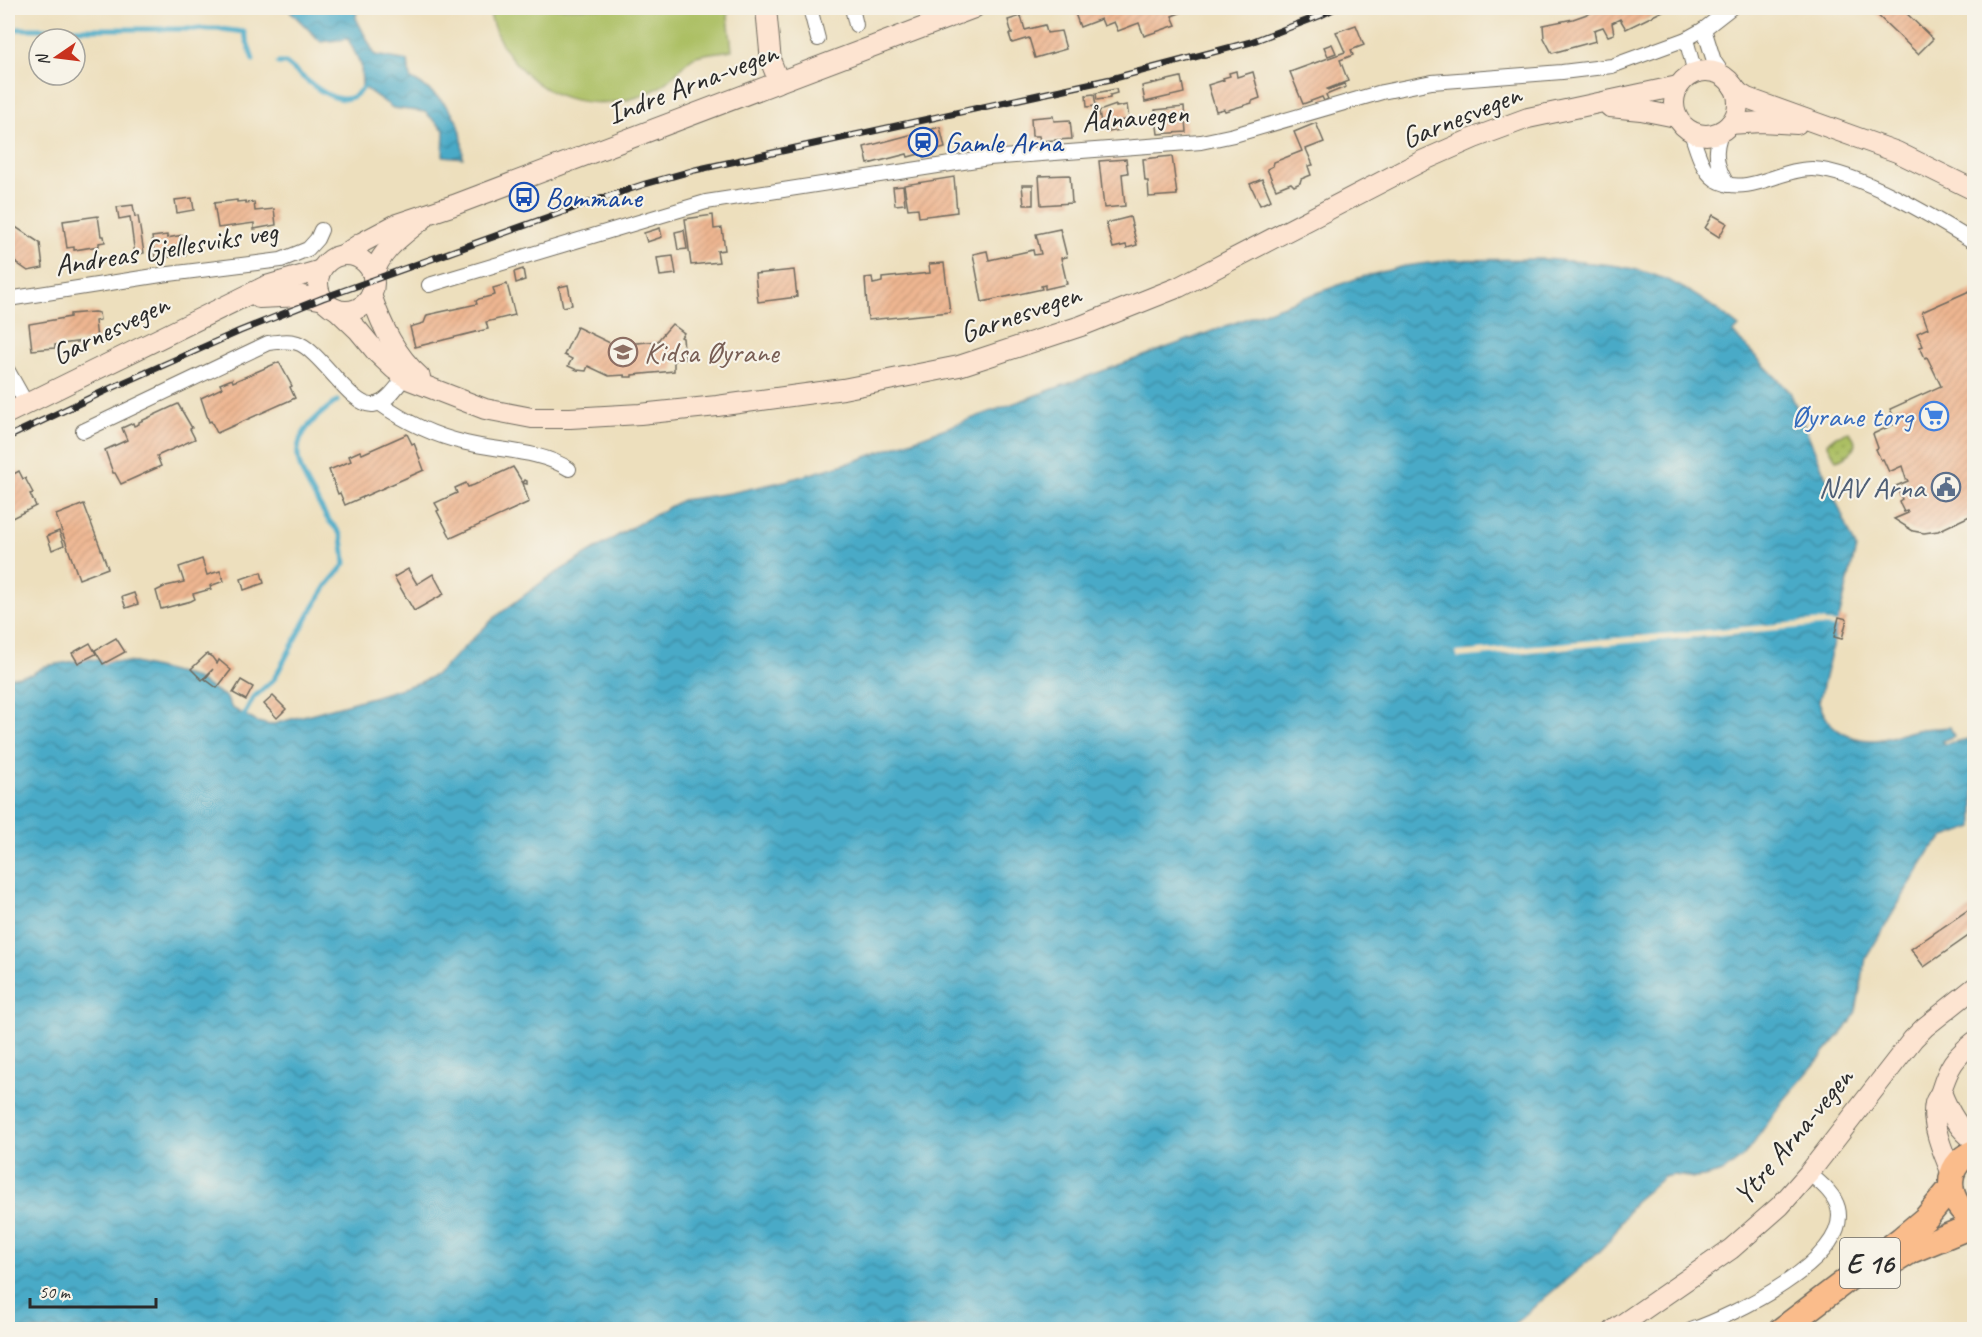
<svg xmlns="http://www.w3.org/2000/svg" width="1982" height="1337" font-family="Caveat,sans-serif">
	<defs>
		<pattern id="park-dots" width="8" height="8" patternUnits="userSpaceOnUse" patternTransform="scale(1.5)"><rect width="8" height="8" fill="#acbf63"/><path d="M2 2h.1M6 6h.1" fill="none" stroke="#8c9b52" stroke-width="1.8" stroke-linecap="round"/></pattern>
		<pattern id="water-waves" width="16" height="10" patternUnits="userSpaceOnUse" patternTransform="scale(1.5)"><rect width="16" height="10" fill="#48aac7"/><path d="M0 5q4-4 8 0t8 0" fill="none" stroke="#3c8ba2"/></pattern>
		<pattern id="building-hatch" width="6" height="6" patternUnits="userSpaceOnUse" patternTransform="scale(1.5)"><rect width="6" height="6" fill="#eeb691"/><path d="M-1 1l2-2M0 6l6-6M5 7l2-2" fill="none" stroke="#cc9d7d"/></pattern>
	</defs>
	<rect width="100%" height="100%" fill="#f7f3e8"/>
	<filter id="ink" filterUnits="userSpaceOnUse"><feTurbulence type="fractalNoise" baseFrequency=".0167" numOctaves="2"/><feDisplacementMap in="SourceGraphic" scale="12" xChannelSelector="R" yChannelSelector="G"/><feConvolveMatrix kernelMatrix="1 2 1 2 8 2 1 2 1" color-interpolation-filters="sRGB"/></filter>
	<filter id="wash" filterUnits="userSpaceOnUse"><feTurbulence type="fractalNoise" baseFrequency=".008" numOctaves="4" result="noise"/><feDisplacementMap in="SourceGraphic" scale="24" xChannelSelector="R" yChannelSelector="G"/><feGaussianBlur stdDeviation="1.35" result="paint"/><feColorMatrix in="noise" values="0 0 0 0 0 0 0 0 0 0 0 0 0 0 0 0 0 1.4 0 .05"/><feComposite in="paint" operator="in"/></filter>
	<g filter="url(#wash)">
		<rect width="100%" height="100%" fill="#eddfbd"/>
		<path fill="url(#park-dots)" stroke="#6c7547" stroke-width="1.5" d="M1849,432c14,13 0,25 -13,28l-9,-17 9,-7z"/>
		<path fill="#acbf63" stroke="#6c7547" stroke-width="1.5" d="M489,8h238l5,42c-9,2 -33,3 -40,8 -12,9 -20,22 -34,30 -39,22 -94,20 -128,-11 -21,-18 -37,-42 -41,-69z"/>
		<g fill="url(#water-waves)" stroke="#3a6a79" stroke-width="1.5">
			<path d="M289,8h68l-1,10 19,37 33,6 2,17c20,11 42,27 50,51 3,8 2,20 3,29l-20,-2 1,-26 -19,-18 -32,-4 -31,-22 -1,-21 -13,-26 -27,3 -32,-32z"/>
			<path d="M1544,259c36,3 73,4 107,15 32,10 62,32 88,53l-6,6 57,59 66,156 -37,154c8,27 29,39 57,38 15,-1 31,-9 46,-11 9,-1 19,-1 28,-2l4,9 -12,5 2,3 30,-6v89l-29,10 -14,12 -65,109 -10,53 -6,12 -66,77 -40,56 -21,16 -19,5 -10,1 -20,-3 -10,2 -30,25 -25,39 -15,15 -86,73 -1500,1v-652l24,-4 13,-8 43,-7 47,4 58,14 33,20 6,11 25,14 13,3 106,-29 45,-14 16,-8 57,-56 52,-39 81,-49 55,-30 49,-7 58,-13 66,-19 503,-183 47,-12 47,-6z"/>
		</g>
		<path fill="#eddfbd" d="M1824,620l1,2 13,1 -1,5 -14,-2 -365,32 -2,-6z"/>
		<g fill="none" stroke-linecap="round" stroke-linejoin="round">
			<g stroke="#48aac7" stroke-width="5">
				<path d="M8,29h213l23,3 9,28"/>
				<path d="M278,63h8c15,12 46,44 66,34 4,-1 8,-7 11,-9"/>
				<path d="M244,715l9,-17 21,-19 37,-68 17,-27 17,-20c-1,-9 -1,-19 -4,-28 -2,-6 -10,-12 -14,-18 -31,-55 -50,-74 10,-117"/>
			</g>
		</g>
		<g id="blocks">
			<g fill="url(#building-hatch)">
				<path d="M1073,8h107l2,4 -10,4 4,9 -32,11 -5,-13 -21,8 -4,-9 -10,4 -3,-7 -21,8z"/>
				<path d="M1604,8h65l-43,21 -6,-10 -8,4 2,11 -6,2 -5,-9 -9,3 2,11 -44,12 -8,-15 -1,-13 30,-6z"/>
				<path d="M1870,8h31l32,31 -15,15z"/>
				<path d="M1021,16l4,14 20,-5 2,8 14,-2 5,18 -31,9 -6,-20 -17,5 -3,-9h3l-4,-14z"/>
				<path d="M1356,25l8,20 -13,5 2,5 -13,5 8,21 -21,8 1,1 16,-6 2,3 -20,8 2,4 -4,2 -2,-4 -19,7 -13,-32 55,-20 -9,-20z"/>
				<path d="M1332,44l4,9 -8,3 -4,-9z"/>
				<path d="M1236,71l1,6 16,-5 7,26 -8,3v2l-27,8 -1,-2 -8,2 -8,-26 16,-5 -1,-2 7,-2 -1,-3z"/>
				<path d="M1181,77l3,16 -39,9 -3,-16z"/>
				<path d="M1116,89l1,4 -7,2v3l-13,2 -1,-7z"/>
				<path d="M1094,94l2,12 -9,1 -1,-12z"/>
				<path d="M1116,105v2l11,-2 2,14 -10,2 2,9 -12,2 -1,-4 -6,1 -3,-18z"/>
				<path d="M1184,107l2,25 -28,2 -3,-24z"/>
				<path d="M1053,116l1,5 16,-1 2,19 -32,2 -1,-5h-7l-1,-18z"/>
				<path d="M1316,123l8,19 -18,7 7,16 -5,1 3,9 -10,4 -1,4 -6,3 -3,-3 -15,6 -9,-20 6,-3 1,-4 28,-11 -8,-19z"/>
				<path d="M940,127l5,21 -12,3 1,4 -10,2 -1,-4 -15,4 -1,-3 -39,10 -4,-17z"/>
				<path d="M1172,156l5,39 -28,2 -1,-16h-3l-2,-22z"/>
				<path d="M1126,159l2,14 -6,1 3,32 -21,2 -5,-47z"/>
				<path d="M1070,175l2,28 -31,2 -2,-29z"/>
				<path d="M954,177l3,35 -38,5 -1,-9 -10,1 -4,-24z"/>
				<path d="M1262,179l9,21 -11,5 -10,-21z"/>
				<path d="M1022,185h11v20h-9z"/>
				<path d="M903,186l2,18 -10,1 -2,-18z"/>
				<path d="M192,198l2,12 -17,3 -2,-13z"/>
				<path d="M237,200v2l9,-1v2l8,-1 1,9 19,-2 2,16 -22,4v-6l-36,5 -4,-25z"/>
				<path d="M133,205l2,12 3,-1 6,37 -9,2 -5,-38 -11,2 -2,-12z"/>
				<path d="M713,215l1,14 8,-1 3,22 -8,1 2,11 -28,3 -6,-46z"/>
				<path d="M1713,215l14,8 -8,14 -14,-9z"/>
				<path d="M98,216l3,20h3l1,6 -6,1v3l-25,4v-3l-7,1 -4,-27z"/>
				<path d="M1130,217l7,28 -10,3 -1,-3 -13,3 -7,-25z"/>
				<path d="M8,224h3l29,19 3,25 -15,3 -20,-14z"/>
				<path d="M660,228l2,9 -15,5 -3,-9z"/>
				<path d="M1060,229l7,28 -6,1 6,26 -22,5v-4l-4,1 1,3 -60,13 -9,-48 14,-3 2,9 44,-10 1,5 7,-1 -5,-20z"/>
				<path d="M684,230l3,19 -9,1 -3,-18z"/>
				<path d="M167,235v3l16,-3 3,20 -31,4 -3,-22z"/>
				<path d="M673,256l3,18 -16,2 -3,-18z"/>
				<path d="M944,263l6,49 -82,8 -3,-42 7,-1 1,7 5,-1 4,-1v-4l48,-5 -1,-9z"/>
				<path d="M523,269l2,11 -9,3 -2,-11z"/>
				<path d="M794,270l3,27 -39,5 -3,-28z"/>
				<path d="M507,284l8,31 -29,7 2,7 -73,18 -5,-20 14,-4 3,-8 50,-11 -1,-3 3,-2 16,-4 -2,-7z"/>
				<path d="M568,285l4,20 -9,2 -4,-20z"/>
				<path d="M1974,289v225l-36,17 -14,2 -11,-2 -19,-12 14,-6 -1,-2 -3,1 -3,-6 -2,-5 3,-2 -6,-13 12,-5 -1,-2h-1l-4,-13 -13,6 -6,-13 -2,1 -5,-11 2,-1 -5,-14 24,-11 -7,-14 51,-23 -14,-29 -2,1 -5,-11 3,-1 -6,-13 11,-5 -6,-16z"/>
				<path d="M94,312l5,1 1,7 -5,1 2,18 -42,6v3l-23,2 -3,-26 41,-7v-3z"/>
				<path d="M672,324l12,9 -3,4 2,1 2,21 -11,1v11l-42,4v2h-7v-2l-16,1 -21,-10 -2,5 -9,-1 -9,-4 4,-7 -8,-4 13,-28 37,18 45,-4v-2z"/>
				<path d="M279,362l13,24 -2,1 5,11 -78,35 -6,-12 -2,1 -8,-24 21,-10 -2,-4 12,-5 1,3z"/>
				<path d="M178,404l14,24 -2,1 5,10 -38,17 4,10 -40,18 -6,-11h-2l-8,-23 22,-10 -5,-12 11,-5 1,3 5,-2v-2z"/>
				<path d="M407,434l5,10 2,-1 10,27 -79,35 -5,-12 -2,1 -9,-24 22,-9 -2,-5 11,-5 2,3z"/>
				<path d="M513,467l10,16 2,-3 2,1v3l-4,-1 6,19 -78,36 -14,-27 2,-1 -4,-7 22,-10 -2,-5 11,-5 2,4 6,-2z"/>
				<path d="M19,471l4,8 2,-1 8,15 -3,1 6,12 -28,14v-43z"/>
				<path d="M84,504l24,64 -29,11 -23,-64z"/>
				<path d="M59,531l5,14 -12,5 -5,-14z"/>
				<path d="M202,559l5,16 13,-4 4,10 -14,5 1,3 -18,5 2,5 -4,2 -30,8 -5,-18 10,-5 18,-4 -5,-15z"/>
				<path d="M408,569l9,15 16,-10 11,20 -30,17 -20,-34z"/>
				<path d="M261,572l3,11 -20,7 -3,-11z"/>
				<path d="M134,593l4,11 -12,4 -4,-11z"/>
				<path d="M1839,617l8,2 -5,20 -8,-2z"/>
				<path d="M116,638l9,14 -22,12 -8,-14z"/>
				<path d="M90,643l6,11 -18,9 -6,-10z"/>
				<path d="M207,654l5,3 5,7 2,-4 12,10 -14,18 -12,-9 8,-10 -11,11 -11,-11z"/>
				<path d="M241,680l12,7 -7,13 -13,-7z"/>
				<path d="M273,696l13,13 -9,9 -13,-14z"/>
				<path d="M1974,906v26l-50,35 -13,-18z"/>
			</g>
		</g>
	</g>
	<g filter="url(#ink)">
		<use href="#blocks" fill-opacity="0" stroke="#6f6a5e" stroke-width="1.5"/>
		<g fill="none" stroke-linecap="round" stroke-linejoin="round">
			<g stroke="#6f6a5e" stroke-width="16">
				<g id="street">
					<path d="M810,8l8,31"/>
					<path d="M852,8l4,17"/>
					<path d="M1704,29l10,32 11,16"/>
					<path d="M1686,39l9,34"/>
					<path d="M1722,131c-9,20 -6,36 6,54"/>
					<path d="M1691,133c6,16 11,42 29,49 30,13 62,-14 93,-13 45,2 122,49 161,73"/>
					<path d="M429,285l277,-83 283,-44 212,-16 33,-7 148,-43 50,-10 130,-10 50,-6 74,-27 18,-10 27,-21"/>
					<path d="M8,299l153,-24 120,-15 27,-11 9,-10 4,-9"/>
					<path d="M8,371l18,32"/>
					<path d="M379,403c25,18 56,33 87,40 33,8 74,7 103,26"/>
					<path d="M83,431l185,-88c10,-1 22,-4 32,1 22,10 52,63 73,61 16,-2 27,-24 37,-34"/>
					<path d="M1691,1330c39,-13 160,-70 147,-122 -4,-15 -18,-25 -29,-35"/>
				</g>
			</g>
			<g stroke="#6f6a5e" stroke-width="22">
				<g id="secondary">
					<path d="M766,8l5,54 8,20"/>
					<circle cx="1706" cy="103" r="32"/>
					<path d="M1732,85l7,8 8,5 150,54 77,38"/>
					<path d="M1610,107l31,3 35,7"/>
					<path d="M1730,124l31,-2 36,2"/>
					<path d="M343,255l20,-13 34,-18 57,-19 520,-197"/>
					<circle cx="346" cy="283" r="28"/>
					<path d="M373,277c6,-26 29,-41 50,-58"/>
					<path d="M371,295c11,31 24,60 49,82"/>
					<path d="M259,298l44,-2 21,4"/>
					<path d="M336,309l22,21 19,23 17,16 16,11 75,29 47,9h38l70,-4 77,-8 126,-17 116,-23 122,-40 98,-39 243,-126 52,-23 54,-20 150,-32"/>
					<path d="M8,413l258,-127 55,-16"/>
					<path d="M1941,1092c7,18 17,37 33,48"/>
					<path d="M1953,1176c-8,-19 -23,-52 -18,-73 1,-4 5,-8 6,-12 8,-25 13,-33 33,-49"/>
					<path d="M1614,1330l117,-81 49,-43 29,-33 104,-134 12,-12 49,-39"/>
				</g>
			</g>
			<g stroke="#6f6a5e" stroke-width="27">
				<g id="highway">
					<path d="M1974,1152c-33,13 -28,52 0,67"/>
					<path d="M1887,1266l24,-15 63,-26"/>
					<path d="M1781,1330l120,-91 25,-21 25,-30"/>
				</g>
			</g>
			<use href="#street" stroke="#fff" stroke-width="14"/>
			<use href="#secondary" stroke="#fde4d1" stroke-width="20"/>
			<use href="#highway" stroke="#fabc8b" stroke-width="24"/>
			<g stroke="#2b2b2b" stroke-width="7">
				<path id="rail" d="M8,437l99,-47 133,-59 83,-33 256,-92 66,-22 50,-14 416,-91 140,-37 68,-26 16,-8"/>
			</g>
			<use href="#rail" stroke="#f7f3e8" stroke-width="4.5" stroke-dasharray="14" stroke-linecap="butt"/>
		</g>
	</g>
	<defs>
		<g id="station-ring" transform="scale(1.5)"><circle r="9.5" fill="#f7f3e8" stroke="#1a4fb4" stroke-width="1.5"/><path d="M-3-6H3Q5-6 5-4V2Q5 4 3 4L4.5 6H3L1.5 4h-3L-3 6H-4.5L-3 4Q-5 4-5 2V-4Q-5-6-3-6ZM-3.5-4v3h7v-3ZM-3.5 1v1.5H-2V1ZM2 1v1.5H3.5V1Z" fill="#1a4fb4"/></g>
		<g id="bus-ring" transform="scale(1.5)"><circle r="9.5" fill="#f7f3e8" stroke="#1a4fb4" stroke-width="1.5"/><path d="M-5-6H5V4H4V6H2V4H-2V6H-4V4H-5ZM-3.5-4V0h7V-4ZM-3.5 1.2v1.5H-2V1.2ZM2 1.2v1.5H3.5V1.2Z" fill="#1a4fb4"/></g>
		<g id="school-ring" transform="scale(1.5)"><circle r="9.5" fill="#f7f3e8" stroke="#8d6e63" stroke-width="1.5"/><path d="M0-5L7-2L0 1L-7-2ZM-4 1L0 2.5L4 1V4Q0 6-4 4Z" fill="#8d6e63"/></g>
		<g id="supermarket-ring" transform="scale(1.5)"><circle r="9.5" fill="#f7f3e8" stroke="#3f7fe0" stroke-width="1.5"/><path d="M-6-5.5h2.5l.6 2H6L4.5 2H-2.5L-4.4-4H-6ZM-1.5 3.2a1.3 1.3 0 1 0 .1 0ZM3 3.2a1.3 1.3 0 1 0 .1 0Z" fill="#3f7fe0"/></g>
		<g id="civic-ring" transform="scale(1.5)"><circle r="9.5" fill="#f7f3e8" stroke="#5c6f8a" stroke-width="1.5"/><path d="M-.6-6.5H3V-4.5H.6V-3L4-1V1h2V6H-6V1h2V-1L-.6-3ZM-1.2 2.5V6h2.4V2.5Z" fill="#5c6f8a"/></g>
	</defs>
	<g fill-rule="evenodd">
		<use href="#station-ring" x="923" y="142"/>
		<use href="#bus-ring" x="524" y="197"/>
		<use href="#school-ring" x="623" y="352"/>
		<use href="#supermarket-ring" x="1934" y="416"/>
		<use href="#civic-ring" x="1946" y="487"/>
	</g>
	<g text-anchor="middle" stroke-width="4.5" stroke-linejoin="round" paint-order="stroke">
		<rect fill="#f7f3e8" stroke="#686764" stroke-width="1.5" x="1840" y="1238" width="60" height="50" rx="4.5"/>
		<g font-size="28" font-weight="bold" fill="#2b2b2b">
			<text x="1870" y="1273">E 16</text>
		</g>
		<g font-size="30" fill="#2b2b2b" stroke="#f7f3e8">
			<text transform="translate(692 83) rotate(-21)" y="10">Indre Arna-vegen</text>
			<text transform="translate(1461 116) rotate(-22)" y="10">Garnesvegen</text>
			<text transform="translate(1135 117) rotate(-5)" y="10">Ådnavegen</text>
			<text transform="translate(166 248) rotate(-9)" y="10">Andreas Gjellesviks veg</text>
			<text transform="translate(1020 313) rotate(-19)" y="10">Garnesvegen</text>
			<text transform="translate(110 329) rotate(-26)" y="10">Garnesvegen</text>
			<text transform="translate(1793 1136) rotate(-50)" y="10">Ytre Arna-vegen</text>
		</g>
		<g font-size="30" fill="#164399" stroke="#f7f3e8" text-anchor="start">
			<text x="944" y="152">Gamle Arna</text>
			<text x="545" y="207">Bommane</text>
		</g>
		<g font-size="30" fill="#785e54" stroke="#f7f3e8" text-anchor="start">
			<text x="644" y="362">Kidsa Øyrane</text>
		</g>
		<g font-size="30" fill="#366cbe" stroke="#f7f3e8" text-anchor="end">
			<text x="1913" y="426">Øyrane torg</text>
		</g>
		<g font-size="30" fill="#4e5e75" stroke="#f7f3e8" text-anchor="end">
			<text x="1925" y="497">NAV Arna</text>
		</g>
	</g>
	<rect width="1982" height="1337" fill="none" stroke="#f7f3e8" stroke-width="30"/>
	<g transform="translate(57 57) rotate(256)"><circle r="28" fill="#f7f3e8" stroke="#a5a39c" stroke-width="1.5"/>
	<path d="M0-4.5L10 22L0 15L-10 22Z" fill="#c8321e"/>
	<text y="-9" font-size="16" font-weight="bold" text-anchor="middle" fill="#2b2b2b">N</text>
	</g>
	<path d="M30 1298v9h126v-9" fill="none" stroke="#2b2b2b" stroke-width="3"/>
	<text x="39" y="1298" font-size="18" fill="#2b2b2b" stroke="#f7f3e8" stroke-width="4.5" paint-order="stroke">50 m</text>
</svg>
